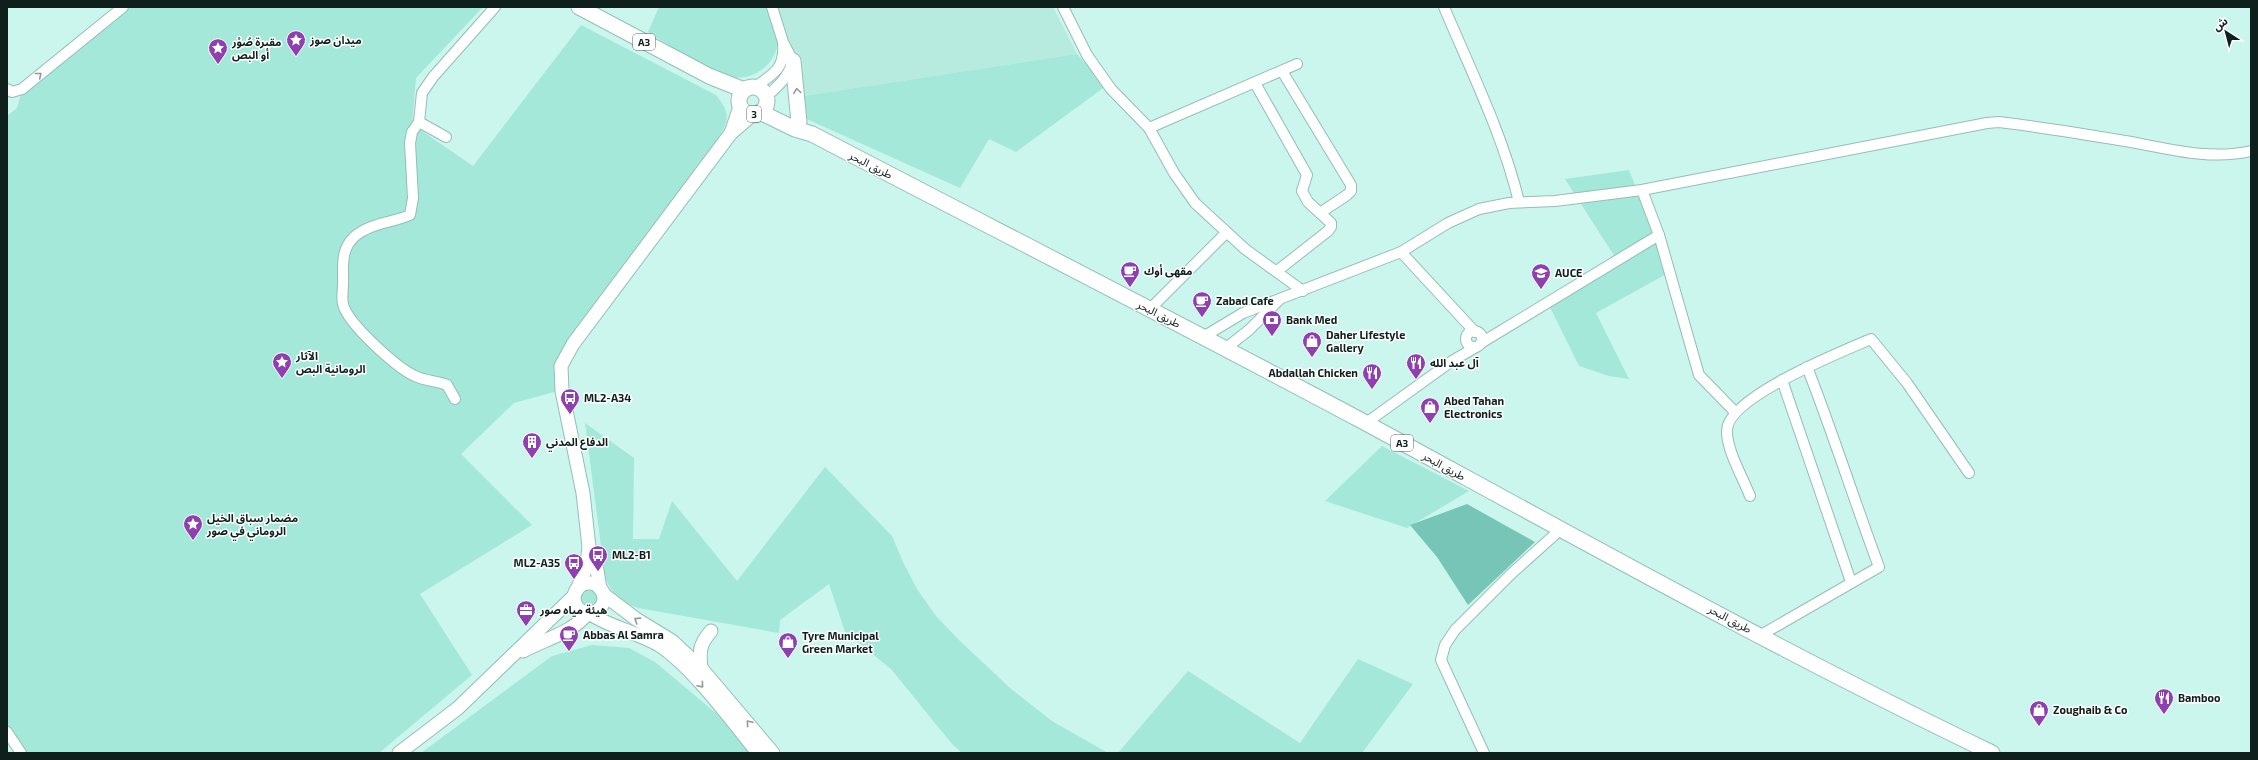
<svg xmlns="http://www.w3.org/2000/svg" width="2258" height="760" font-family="'Exo 2','Noto Sans Arabic',sans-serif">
	<rect width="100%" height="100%" fill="#caf6ed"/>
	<path fill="#b7ebe0" d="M777,7h276l24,47 -280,43 -13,-71z"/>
	<g fill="#a4e8da">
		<path d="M131,7h352l-67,71 -4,46 61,42 108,-141 135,70c15,19 13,24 2,45l-153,206 -7,45 -44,12 -53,51 71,71 -112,69 52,81 -93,78h-352l-20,-29v-608l10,-8 4,-14z"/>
		<path d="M659,7h107c8,20 19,37 3,56 -9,11 -25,17 -38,14 -23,-5 -62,-32 -83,-45z"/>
		<path d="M1077,54l29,32 -90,66 -27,-13 -29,49 -160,-72 -3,-19z"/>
		<path d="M1629,170l41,102 -74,41 33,66 -20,-3 -30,-10 -32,-65 68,-44 -50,-78z"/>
		<path d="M585,423l49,35 -1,81h26l13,-38 65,80 88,-114 67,69 11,26 14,27 19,27 23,24 51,48 42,33 56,32h-146l-10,-9 -61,-75 -46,-37 -16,-48 -49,36 -1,13 -141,-25c-17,-5 -27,-15 -33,-31z"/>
		<path d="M1382,446l87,45 -62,37 -82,-27z"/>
		<circle cx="588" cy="598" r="10"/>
		<path d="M592,645l37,3 26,14 62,52 32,39h-328l131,-97z"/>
		<path d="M1358,659l55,25 -51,69h-244l70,-82 112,72z"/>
	</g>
	<path fill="#77c5b7" d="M1467,504l68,38 -67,63 -31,-48 -27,-32z"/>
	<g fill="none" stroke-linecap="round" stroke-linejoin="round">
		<g stroke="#94beb6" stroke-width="12">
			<g id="minor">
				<path d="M1063,7l24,48 24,34 38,39 25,45 21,30 50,46 58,42"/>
				<path d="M1444,7c27,64 59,128 75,195"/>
				<path d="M1282,71l69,114v6l-4,4 -27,18"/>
				<path d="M1255,83l52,92 -5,16 6,11 23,21v4l-3,4 -51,40"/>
				<path d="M755,87c18,-13 30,-18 28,-43"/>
				<path d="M7,89l5,3 10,-3 101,-82"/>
				<path d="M766,97c12,-11 22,-19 27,-36l-10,-19 -11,-35"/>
				<path d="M419,122l27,15"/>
				<path d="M1149,128l148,-64"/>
				<path d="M1642,190l17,45 40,140 36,37"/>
				<path d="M1401,252l74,80"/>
				<path d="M1150,309l76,-76"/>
				<circle cx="1474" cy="339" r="8"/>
				<path d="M1203,337l40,-24 158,-61 47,-29 31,-14 30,-6 46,-2 87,-11 345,-67 12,-1c42,5 84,12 126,19 41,7 84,20 126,10"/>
				<path d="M1481,343l178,-108"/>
				<path d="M1226,348l23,-18 30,-30"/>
				<path d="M1782,380l69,202"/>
				<path d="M455,399l-8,-14c-10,-4 -22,-4 -32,-9 -18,-8 -68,-53 -72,-72 -2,-8 1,-19 0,-27 0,-16 -1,-28 11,-40 16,-14 37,-14 56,-22l3,-17 -3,-55 2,-11 7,-10 3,-29 11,-16 62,-70"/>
				<path d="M1366,423l86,-62 24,-14"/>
				<path d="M1750,496c-7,-18 -24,-47 -23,-66 1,-33 116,-79 144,-91l36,44 62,90"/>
				<path d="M1761,635l118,-68c-25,-67 -46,-134 -72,-200"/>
				<path d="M7,732l14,21"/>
				<path d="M1484,753l-43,-93 4,-15 10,-15 56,-56 49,-44"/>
			</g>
		</g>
		<g stroke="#94beb6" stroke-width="15">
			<g id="major">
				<path d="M731,133l9,-26"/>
				<circle cx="589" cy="598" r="15"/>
				<path d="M600,589l-3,-19 -8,-23 -6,-54 -21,-102 -1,-25 12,-22 158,-211 22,-19"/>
				<path d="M577,590l9,-22 3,-20"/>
				<path d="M603,594l33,25 36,22 29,27 72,85"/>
				<path d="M589,613c22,15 48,19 70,32 34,22 73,76 99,108"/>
				<path d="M523,651c22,-12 49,-18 65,-38"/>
				<path d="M701,668c-2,-18 -1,-24 10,-37"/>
				<path d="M399,753l59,-45 116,-112"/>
			</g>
		</g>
		<g stroke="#94beb6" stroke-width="17">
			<g id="highway">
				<path d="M579,7l130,69 35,14"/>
				<path d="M793,61l6,61"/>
				<circle cx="753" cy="101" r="14"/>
				<path d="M760,112l35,17 17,5c184,96 369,190 552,288 208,113 415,229 628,331"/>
			</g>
		</g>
		<use href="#minor" stroke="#fff" stroke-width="10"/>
		<use href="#major" stroke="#fff" stroke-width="13"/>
		<use href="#highway" stroke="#fff" stroke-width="15"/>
	</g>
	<defs><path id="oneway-chevron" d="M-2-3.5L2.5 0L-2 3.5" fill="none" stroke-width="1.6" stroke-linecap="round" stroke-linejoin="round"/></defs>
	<g stroke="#939a99">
		<use href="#oneway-chevron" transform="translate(39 75) rotate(-39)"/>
		<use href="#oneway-chevron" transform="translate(797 91) rotate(-98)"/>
		<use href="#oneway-chevron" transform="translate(637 620) rotate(-147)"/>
		<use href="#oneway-chevron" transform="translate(701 685) rotate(49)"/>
		<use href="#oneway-chevron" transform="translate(749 723) rotate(-130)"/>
	</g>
	<defs>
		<g id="sight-pin" transform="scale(1)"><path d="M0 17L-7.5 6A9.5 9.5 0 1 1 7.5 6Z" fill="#8f40b0" stroke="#fff"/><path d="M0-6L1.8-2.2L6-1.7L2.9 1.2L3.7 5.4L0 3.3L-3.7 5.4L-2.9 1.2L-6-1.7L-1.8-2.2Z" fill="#fff"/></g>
		<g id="cafe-pin" transform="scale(1)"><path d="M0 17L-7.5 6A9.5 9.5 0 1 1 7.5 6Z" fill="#8f40b0" stroke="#fff"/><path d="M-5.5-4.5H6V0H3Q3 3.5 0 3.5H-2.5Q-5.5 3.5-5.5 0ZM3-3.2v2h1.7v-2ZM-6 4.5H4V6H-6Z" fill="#fff"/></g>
		<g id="university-pin" transform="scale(1)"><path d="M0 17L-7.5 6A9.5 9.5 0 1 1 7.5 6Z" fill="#8f40b0" stroke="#fff"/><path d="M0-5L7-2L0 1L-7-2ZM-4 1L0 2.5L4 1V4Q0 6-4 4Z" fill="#fff"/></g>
		<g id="bank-pin" transform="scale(1)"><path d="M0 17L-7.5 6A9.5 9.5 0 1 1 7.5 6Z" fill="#8f40b0" stroke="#fff"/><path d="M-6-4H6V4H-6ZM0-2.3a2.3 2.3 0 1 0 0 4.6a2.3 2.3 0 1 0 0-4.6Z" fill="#fff"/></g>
		<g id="shop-pin" transform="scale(1)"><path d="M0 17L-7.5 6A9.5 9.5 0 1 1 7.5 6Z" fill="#8f40b0" stroke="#fff"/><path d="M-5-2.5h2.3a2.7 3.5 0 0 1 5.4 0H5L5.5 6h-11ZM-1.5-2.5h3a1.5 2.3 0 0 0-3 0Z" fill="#fff"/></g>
		<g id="restaurant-pin" transform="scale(1)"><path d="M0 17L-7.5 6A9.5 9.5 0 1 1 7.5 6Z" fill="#8f40b0" stroke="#fff"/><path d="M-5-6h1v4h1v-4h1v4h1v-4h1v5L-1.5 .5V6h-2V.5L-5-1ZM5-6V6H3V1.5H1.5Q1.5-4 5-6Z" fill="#fff"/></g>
		<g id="bus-pin" transform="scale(1)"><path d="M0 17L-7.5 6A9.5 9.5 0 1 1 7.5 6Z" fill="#8f40b0" stroke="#fff"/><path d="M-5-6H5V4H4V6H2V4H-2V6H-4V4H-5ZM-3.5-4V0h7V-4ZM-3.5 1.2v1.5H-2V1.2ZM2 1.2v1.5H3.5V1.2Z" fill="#fff"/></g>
		<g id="building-pin" transform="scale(1)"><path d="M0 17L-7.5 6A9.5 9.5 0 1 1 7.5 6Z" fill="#8f40b0" stroke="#fff"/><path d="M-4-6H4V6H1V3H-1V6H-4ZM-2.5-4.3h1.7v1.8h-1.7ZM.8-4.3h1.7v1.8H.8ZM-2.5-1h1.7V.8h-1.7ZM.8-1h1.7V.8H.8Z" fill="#fff"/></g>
		<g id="office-pin" transform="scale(1)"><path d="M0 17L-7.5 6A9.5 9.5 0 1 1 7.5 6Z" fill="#8f40b0" stroke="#fff"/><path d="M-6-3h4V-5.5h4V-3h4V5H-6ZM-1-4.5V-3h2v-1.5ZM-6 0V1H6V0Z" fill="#fff"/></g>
	</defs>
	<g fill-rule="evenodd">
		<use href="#sight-pin" x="296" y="40"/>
		<use href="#sight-pin" x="218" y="48"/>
		<use href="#cafe-pin" x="1130" y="271"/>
		<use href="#university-pin" x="1541" y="273"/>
		<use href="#cafe-pin" x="1202" y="301"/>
		<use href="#bank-pin" x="1272" y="320"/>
		<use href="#shop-pin" x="1312" y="341"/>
		<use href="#sight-pin" x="282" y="362"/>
		<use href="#restaurant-pin" x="1416" y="363"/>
		<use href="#restaurant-pin" x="1372" y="373"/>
		<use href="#bus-pin" x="570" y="398"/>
		<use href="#shop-pin" x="1430" y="407"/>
		<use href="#building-pin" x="532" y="442"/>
		<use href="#sight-pin" x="193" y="524"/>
		<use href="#bus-pin" x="598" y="555"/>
		<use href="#bus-pin" x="574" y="563"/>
		<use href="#office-pin" x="526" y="610"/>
		<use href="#cafe-pin" x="569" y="635"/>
		<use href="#shop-pin" x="788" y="642"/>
		<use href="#restaurant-pin" x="2164" y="698"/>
		<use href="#shop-pin" x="2039" y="710"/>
	</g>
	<g text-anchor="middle" stroke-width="3" stroke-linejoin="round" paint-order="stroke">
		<g fill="#fff" stroke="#566260" stroke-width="1">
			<rect x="633" y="34" width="22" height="16" rx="3"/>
			<rect x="747" y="106" width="14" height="16" rx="3"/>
			<rect x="1391" y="435" width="22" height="16" rx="3"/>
		</g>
		<g font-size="10" font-weight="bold" fill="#0e1f1c">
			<text x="644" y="46">A3</text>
			<text x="754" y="118">3</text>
			<text x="1402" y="447">A3</text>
		</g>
		<g font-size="11" font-weight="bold" fill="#0e1f1c" stroke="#fff" text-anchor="start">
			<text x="310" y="44">ميدان صوز</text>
			<text x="232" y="46">مقبرة صُوْر<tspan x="232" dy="13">أو البص</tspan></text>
			<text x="1144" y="275">مقهى أوك</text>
			<text x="1555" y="277">AUCE</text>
			<text x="1216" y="305">Zabad Cafe</text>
			<text x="1286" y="324">Bank Med</text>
			<text x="1326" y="339">Daher Lifestyle<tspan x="1326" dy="13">Gallery</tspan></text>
			<text x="296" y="360">الآثار<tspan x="296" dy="13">الرومانية البص</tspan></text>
			<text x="1430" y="367">آل عبد الله</text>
			<text x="1358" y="377" text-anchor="end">Abdallah Chicken</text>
			<text x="584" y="402">ML2-A34</text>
			<text x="1444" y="405">Abed Tahan<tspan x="1444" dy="13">Electronics</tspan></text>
			<text x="546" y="446">الدفاع المدني</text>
			<text x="207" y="522">مضمار سباق الخيل<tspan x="207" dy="13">الروماني في صور</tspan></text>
			<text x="612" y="559">ML2-B1</text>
			<text x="560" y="567" text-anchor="end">ML2-A35</text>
			<text x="540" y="614">هيئة مياه صور</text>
			<text x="583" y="639">Abbas Al Samra</text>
			<text x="802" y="640">Tyre Municipal<tspan x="802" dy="13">Green Market</tspan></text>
			<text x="2178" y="702">Bamboo</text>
			<text x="2053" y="714">Zoughaib &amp; Co</text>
		</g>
		<g font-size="11" fill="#0e1f1c" stroke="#fff">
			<text transform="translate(871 165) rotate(27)" y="4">طريق البحر</text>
			<text transform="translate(1159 314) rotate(27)" y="4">طريق البحر</text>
			<text transform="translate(1444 466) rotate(29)" y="4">طريق البحر</text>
			<text transform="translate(1730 619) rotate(28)" y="4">طريق البحر</text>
		</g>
	</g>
	<rect width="2258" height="760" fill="none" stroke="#0e1f1c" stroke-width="16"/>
	<g transform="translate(2226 32) rotate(324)" stroke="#ffffff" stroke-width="3" paint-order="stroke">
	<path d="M0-3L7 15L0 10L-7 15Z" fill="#0e1f1c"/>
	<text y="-6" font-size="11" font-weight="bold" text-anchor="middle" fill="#0e1f1c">ش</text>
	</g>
</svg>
